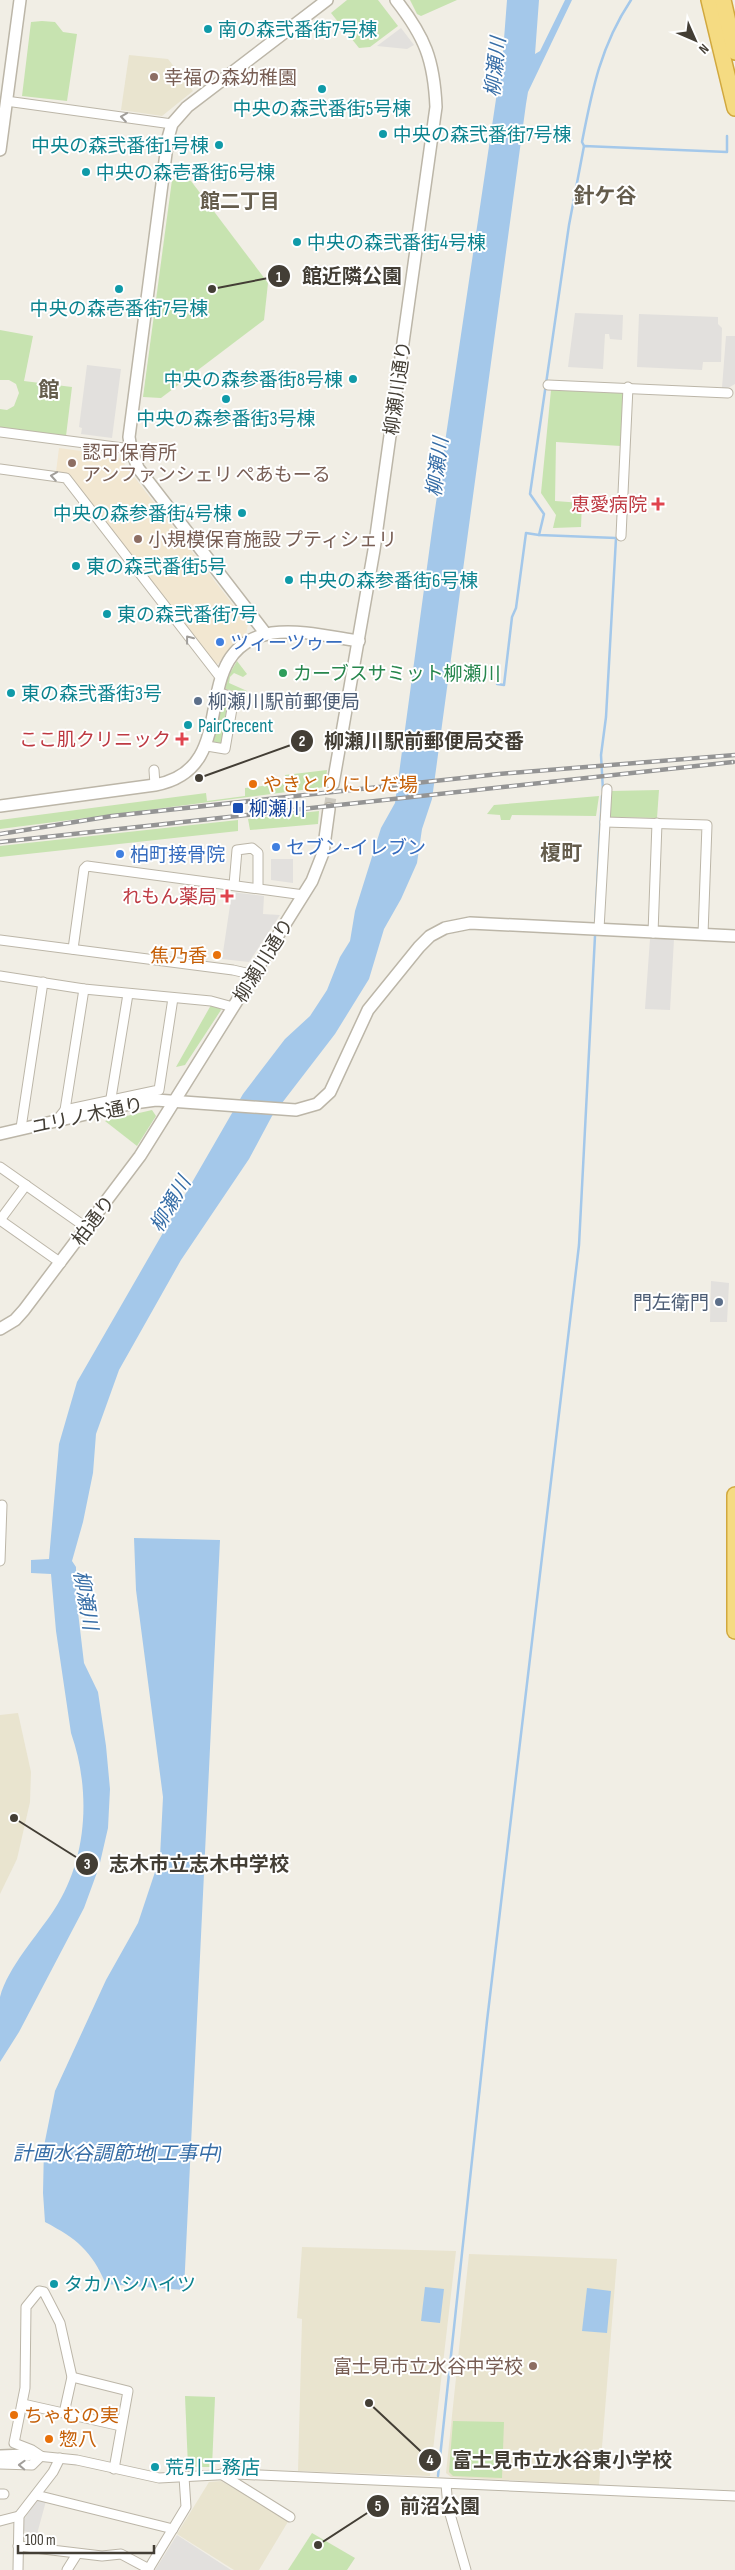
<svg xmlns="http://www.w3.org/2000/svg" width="735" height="2570" font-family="'Sofia Sans Condensed','Noto Sans JP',sans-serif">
	<rect width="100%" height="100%" fill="#f1eee5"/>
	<path fill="#f2e7d1" d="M59,448l59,8 130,168 -2,11 -17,14 -11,15 -5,1 -147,-192 -10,-1z"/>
	<g fill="#e9e4cf">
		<path d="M129,55l39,4 25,32 -31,25 -41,-6z"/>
		<path d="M18,1713l13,59 -1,30 -13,57 -17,35v-179z"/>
		<path d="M302,2247l154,4 -26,225 -132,-5 4,-152 -5,-1z"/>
		<path d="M469,2254l148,5 -18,226 -148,-8 -5,-4z"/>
		<path d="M221,2481l68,39 -30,50h-25l-57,-36 32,-52z"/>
	</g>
	<g fill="#c7e3b0">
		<path d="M347,0h31l20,26 -28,21 -11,1 -28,-35z"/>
		<path d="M410,0h47l-36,16 -4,-2z"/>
		<path d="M42,21l13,1 8,10 14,2 -10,67 -45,-5 9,-74z"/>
		<path d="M179,178l12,3 77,102 -4,37 -103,78 -18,-1 29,-217z"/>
		<path d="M0,330l33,6 -9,45 48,6 -6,49 -66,-9v-18l7,1 7,-4 5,-13 -3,-9 -7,-4h-9z"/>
		<path d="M551,390l73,2 -3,54 -65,-4 -1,59 27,2 -1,24 -28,1 3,-13 -15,-22z"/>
		<path d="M237,661l10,13 -4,3 -9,-4 -4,4 -1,6 18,8 -3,7h-4l-5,-7 -10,-2 1,-9z"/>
		<path d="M221,699h7l-7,47 -8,-1z"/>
		<path d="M327,770l-2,17 -325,42v-9l206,-27 1,8 38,-5v-8l40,-5v-8z"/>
		<path d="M659,790l-2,28 -46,-1 -3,-3 3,-23z"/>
		<path d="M599,796l-3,20 -84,-1 -2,5h-9l-1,-5 -13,-1 7,-9z"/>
		<path d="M319,811l-1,13 -68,6 -2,-11z"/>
		<path d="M238,820v11l-238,26v-11z"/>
		<path d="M211,1005l7,1 3,4 -36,55 -9,2z"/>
		<path d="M152,1110l4,6 -19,30 -32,-25z"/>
		<path d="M185,2396l30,1 -3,70h-24z"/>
		<path d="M453,2421l51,1 -2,56 -49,-2 -4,-4z"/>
		<path d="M312,2533l43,25 -8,12h-59z"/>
	</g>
	<g fill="#e2e0dd">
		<path d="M401,28l13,17 -7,4 -30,-3z"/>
		<path d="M575,313l48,2 -1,25 -12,-1 -1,-5h-4l-2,35 -35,-2z"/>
		<path d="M639,314l79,3v7l4,4 -1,34h-18l-1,8 -65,-3z"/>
		<path d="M726,336h9v48l-7,4h-6z"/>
		<path d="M87,365l34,4 -9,69 -31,-4 1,-6 -3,-1z"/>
		<path d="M271,859h22v24l-22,-3z"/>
		<path d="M232,892l32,4 -1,18 17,1 -31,47 -27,-3z"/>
		<path d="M650,939h24l-4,71 -25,-1z"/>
		<path d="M711,1281l18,2 -2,39h-17z"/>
		<path d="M38,2499l8,2 -9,33 -14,-3 1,-12z"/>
		<path d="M177,2535l54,35h-76z"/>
	</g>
	<g fill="#a4c8ea">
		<path d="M507,0h32l-4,54 5,-3 25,-51h7l-44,92 -2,12 -94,695 -10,30 -5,34 -16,36 -17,30 -15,50 -34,55 -63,82 -23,43 -68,101 -62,110 -23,64 -3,39 -10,49 -11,39 4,6v28l8,68 14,29 8,54 4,43 -2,39 -9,39 -15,41 -65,124 -19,30c0,-16 0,-50 0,-65 8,-30 37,-61 54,-87 34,-51 37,-120 17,-177l-15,-102 -5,-57 -20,-1v-13l18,-1 10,-115 18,-62 166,-288 42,-55 25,-23 17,-26 13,-33 10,-16 5,-30 26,-83 14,-25 38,-280 70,-471z"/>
		<path d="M134,1538l86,2 -36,750 -78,-6c-15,-34 -29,-45 -61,-62l-2,-29 1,-47 11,-55 51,-111 32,-57 22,-66 3,-60 -27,-207z"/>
		<path d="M425,2287l19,2 -4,34 -19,-2z"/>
		<path d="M587,2288l24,3 -4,42 -25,-2z"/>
	</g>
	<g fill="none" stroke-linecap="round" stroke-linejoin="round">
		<g stroke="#a4c8ea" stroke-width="2.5">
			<path d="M584,146l-2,-4c10,-52 19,-97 49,-142"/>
			<path d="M446,676l36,6"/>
			<path d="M497,684l7,1 8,-68 4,-9 10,-75 13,2"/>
			<path d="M603,791l-2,-36 5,-38 10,-179 -77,-3 5,-21 -14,-20 39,-269 15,-79 143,6v-16"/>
			<path d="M595,924l7,-128"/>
			<path d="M438,2476l49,-455 92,-776 16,-309"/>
		</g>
		<path stroke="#cecbc2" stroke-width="11" stroke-dasharray="11 5.5" stroke-linecap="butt" d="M329,809l4,-25"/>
		<g stroke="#bcb6a8" stroke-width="11">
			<g id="minor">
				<path d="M6,101l166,23"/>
				<path d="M548,385l180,8"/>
				<path d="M0,432l131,17"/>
				<path d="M0,469l66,9 154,199"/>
				<path d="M621,536l7,-149"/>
				<path d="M207,746l18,3 9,-52 -18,-5"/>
				<path d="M154,770l1,15"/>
				<path d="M605,822l102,3 -4,109"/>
				<path d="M234,885l3,-35 15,-2 6,5v35"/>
				<path d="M599,929l8,-140"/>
				<path d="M653,933l4,-110"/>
				<path d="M0,940l233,30 13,3 6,4"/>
				<path d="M73,949l11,-80 3,-3 217,29"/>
				<path d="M0,976l84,13 127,12 22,6"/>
				<path d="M111,1098l17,-104"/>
				<path d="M65,1110l19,-121"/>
				<path d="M57,1120l8,-10 94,-20 14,-92"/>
				<path d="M21,1128l22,-146"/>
				<path d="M0,1167l87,61"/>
				<path d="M0,1220l61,43"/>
				<path d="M0,1220l26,-35"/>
				<path d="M0,1506l2,-1 -2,56"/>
				<path d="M72,2377l56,14 -14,78"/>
				<path d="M23,2404l98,22"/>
				<path d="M27,2455l50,5 82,18 77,-4 499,22"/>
				<path d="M0,2464l32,1 9,-9 -9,-6 -18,-7 11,-55 1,-81 13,-16 5,1 16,31 12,54 -8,36"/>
				<path d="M221,2474l69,43"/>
				<path d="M446,2484l2,23 18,63"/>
				<path d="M0,2494h4"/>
				<path d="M36,2495l137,34"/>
				<path d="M0,2521l19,-5"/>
				<path d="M18,2546l84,10 19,-2 28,15"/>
				<path d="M18,2570l1,-54 34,-44 7,-14"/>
				<path d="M67,2570l10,-16"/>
				<path d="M148,2570l38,-63 -2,-30"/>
			</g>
		</g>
		<g stroke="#bcb6a8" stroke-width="14">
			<g id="tertiary">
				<path d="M0,150l20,-150"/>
				<path d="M266,634l-128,-166 -7,-19 -2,-12 39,-299 4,-14 15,-17 140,-107"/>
				<path d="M333,784l41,-234 62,-443c-2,-47 -11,-70 -40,-107"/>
				<path d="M0,806l155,-21c93,-17 26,-136 117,-152 27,-4 60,4 87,8"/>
				<path d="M0,1134l134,-31 22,-3 140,10 21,-6 13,-12 38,-82 51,-63 11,-11 15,-8 25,-5 265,13"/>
				<path d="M0,1329l15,-9 9,-10 116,-154 172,-275 11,-28 6,-44"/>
				<path d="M0,2456l27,-1"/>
			</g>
		</g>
		<g stroke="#d1a83e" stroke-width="18">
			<g id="trunk">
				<path d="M709,0l26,108"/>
				<path d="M723,0l12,52"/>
				<path d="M735,1495v136"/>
			</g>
		</g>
		<use href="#minor" stroke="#fff" stroke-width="9"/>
		<use href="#tertiary" stroke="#fff" stroke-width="11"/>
		<use href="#trunk" stroke="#f5db82" stroke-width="15"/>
		<g stroke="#949494" stroke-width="4.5">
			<g id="rail">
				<path d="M0,834l112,-18 387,-42 236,-19"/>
				<path d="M0,842l733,-80"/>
			</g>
		</g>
		<use href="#rail" stroke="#fff" stroke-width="2.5" stroke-dasharray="8" stroke-linecap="butt"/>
	</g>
	<defs><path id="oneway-chevron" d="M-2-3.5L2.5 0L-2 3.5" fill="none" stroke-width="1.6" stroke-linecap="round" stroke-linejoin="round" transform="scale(1.25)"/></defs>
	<g stroke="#a19e9a">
		<use href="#oneway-chevron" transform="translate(124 117) rotate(-172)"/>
		<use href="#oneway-chevron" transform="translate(54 476) rotate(-171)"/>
		<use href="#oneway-chevron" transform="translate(189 639) rotate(-128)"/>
		<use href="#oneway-chevron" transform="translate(22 2465) rotate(-178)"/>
	</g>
	<g fill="#0f9aa8" stroke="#fff" stroke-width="2">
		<circle cx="208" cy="29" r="5"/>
		<circle cx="322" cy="89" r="5"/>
		<circle cx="383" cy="134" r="5"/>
		<circle cx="219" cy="145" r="5"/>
		<circle cx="86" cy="172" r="5"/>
		<circle cx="297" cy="242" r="5"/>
		<circle cx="119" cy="289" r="5"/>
		<circle cx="353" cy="379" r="5"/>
		<circle cx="226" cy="399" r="5"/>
		<circle cx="242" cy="513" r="5"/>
		<circle cx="76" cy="566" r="5"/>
		<circle cx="289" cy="580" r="5"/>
		<circle cx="107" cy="614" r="5"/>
		<circle cx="11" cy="693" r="5"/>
		<circle cx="188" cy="725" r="5"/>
		<circle cx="54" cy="2284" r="5"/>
		<circle cx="155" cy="2467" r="5"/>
	</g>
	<g fill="#8d6e63" stroke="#fff" stroke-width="2">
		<circle cx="154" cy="77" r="5"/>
		<circle cx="72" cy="463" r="5"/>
		<circle cx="138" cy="539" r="5"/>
		<circle cx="533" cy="2366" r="5"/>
	</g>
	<g fill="#e0444e" stroke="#fff" stroke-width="2">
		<path d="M655.5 496.5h5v5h5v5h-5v5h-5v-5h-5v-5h5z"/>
		<path d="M179.5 731.5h5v5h5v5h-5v5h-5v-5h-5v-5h5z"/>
		<path d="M224.5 888.5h5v5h5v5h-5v5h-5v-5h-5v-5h5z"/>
	</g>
	<g fill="#3f7fe0" stroke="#fff" stroke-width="2">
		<circle cx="220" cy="642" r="5"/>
		<circle cx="276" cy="847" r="5"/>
		<circle cx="120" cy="854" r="5"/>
	</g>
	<circle fill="#2e9e5b" stroke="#fff" stroke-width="2" cx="283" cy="673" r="5"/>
	<g fill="#5c6f8a" stroke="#fff" stroke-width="2">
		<circle cx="198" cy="701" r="5"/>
		<circle cx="719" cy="1302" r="5"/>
	</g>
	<g fill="#e8710a" stroke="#fff" stroke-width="2">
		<circle cx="253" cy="784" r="5"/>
		<circle cx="217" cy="955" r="5"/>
		<circle cx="14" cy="2415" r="5"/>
		<circle cx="49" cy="2439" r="5"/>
	</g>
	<rect fill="#1a4fb4" stroke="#fff" stroke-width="2" x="232" y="802" width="12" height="12" rx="2.5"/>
	<g text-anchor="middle" stroke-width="4" stroke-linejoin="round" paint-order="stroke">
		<g font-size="19" fill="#0d838f" stroke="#fff" text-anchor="start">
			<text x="218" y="36">南の森弐番街7号棟</text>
			<text x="322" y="115" text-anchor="middle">中央の森弐番街5号棟</text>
			<text x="393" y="141">中央の森弐番街7号棟</text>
			<text x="209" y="152" text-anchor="end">中央の森弐番街1号棟</text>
			<text x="96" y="179">中央の森壱番街6号棟</text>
			<text x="307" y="249">中央の森弐番街4号棟</text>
			<text x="119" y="315" text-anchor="middle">中央の森壱番街7号棟</text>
			<text x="343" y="386" text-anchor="end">中央の森参番街8号棟</text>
			<text x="226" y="425" text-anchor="middle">中央の森参番街3号棟</text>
			<text x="232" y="520" text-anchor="end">中央の森参番街4号棟</text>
			<text x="86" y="573">東の森弐番街5号</text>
			<text x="299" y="587">中央の森参番街6号棟</text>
			<text x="117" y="621">東の森弐番街7号</text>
			<text x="21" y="700">東の森弐番街3号</text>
			<text x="198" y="732">PairCrecent</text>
			<text x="64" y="2291">タカハシハイツ</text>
			<text x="165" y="2474">荒引工務店</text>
		</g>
		<g font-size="19" fill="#785e54" stroke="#fff" text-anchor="start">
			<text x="164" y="84">幸福の森幼稚園</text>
			<text x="82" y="459">認可保育所<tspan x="82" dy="22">アンファンシェリ ぺあもーる</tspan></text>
			<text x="148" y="546">小規模保育施設 プティシェリ</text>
			<text x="523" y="2373" text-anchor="end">富士見市立水谷中学校</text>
		</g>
		<g font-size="19" fill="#433e35" stroke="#fff">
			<text transform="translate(397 388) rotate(-82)" y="7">柳瀬川通り</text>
			<text transform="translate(263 960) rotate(-58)" y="7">柳瀬川通り</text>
			<text transform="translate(87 1115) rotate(-12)" y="7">ユリノ木通り</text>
			<text transform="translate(93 1220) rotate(-53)" y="7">柏通り</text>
		</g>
		<g font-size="19" fill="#be3a42" stroke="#fff" text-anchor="end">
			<text x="647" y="511">恵愛病院</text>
			<text x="171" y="746">ここ肌クリニック</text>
			<text x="217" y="903">れもん薬局</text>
		</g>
		<g font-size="19" fill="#366cbe" stroke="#fff" text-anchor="start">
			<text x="230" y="649">ツィーツゥー</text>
			<text x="286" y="854">セブン-イレブン</text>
			<text x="130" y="861">柏町接骨院</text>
		</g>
		<g font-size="19" fill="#27864d" stroke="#fff" text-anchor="start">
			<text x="293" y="680">カーブスサミット柳瀬川</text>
		</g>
		<g font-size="19" fill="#4e5e75" stroke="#fff" text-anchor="start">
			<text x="208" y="708">柳瀬川駅前郵便局</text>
			<text x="709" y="1309" text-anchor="end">門左衛門</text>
		</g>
		<g font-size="19" fill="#c56008" stroke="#fff" text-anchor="start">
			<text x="263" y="791">やきとり にしだ場</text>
			<text x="207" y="962" text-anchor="end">焦乃香</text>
			<text x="24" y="2422">ちゃむの実</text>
			<text x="59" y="2446">惣八</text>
		</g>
		<g font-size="19" fill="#164399" stroke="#fff" text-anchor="start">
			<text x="249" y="815">柳瀬川</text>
		</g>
		<g font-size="20" font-style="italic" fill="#366da6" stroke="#fff">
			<text transform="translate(495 67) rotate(-84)" y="7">柳瀬川</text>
			<text transform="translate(437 467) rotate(-83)" y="7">柳瀬川</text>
			<text transform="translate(170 1204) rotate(-60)" y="7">柳瀬川</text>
			<text transform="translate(86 1600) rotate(80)" y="7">柳瀬川</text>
			<text x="117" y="2160">計画水谷調節地(工事中)</text>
		</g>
		<g font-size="20" font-weight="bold" fill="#655d4d" stroke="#fff">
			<text x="240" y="208">館二丁目</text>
		</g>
		<g font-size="21" font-weight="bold" fill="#655d4d" stroke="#fff">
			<text x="605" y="203">針ケ谷</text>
			<text x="49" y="397">館</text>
			<text x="561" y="860">榎町</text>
		</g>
	</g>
	<path fill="none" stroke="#433e35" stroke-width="2" d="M212 289L279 276M199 778L302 741M14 1818L87 1864M369 2403L430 2460M318 2545L378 2506"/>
	<g fill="#433e35" stroke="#fff" stroke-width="2">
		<circle cx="212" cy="289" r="5"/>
		<circle cx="199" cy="778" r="5"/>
		<circle cx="14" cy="1818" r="5"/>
		<circle cx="369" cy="2403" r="5"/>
		<circle cx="318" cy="2545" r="5"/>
		<circle cx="279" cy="276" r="12"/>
		<circle cx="302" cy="741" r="12"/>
		<circle cx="87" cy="1864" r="12"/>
		<circle cx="430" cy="2460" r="12"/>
		<circle cx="378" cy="2506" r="12"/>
	</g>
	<g font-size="15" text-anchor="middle" font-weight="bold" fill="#fff">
		<text x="279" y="282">1</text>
		<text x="302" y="746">2</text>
		<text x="87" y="1869">3</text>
		<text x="430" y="2465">4</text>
		<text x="378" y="2511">5</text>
	</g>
	<g font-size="20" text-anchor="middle" font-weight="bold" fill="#433e35" stroke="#fff" stroke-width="4" stroke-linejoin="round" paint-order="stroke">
		<text x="352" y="283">館近隣公園</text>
		<text x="424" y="748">柳瀬川駅前郵便局交番</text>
		<text x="199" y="1871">志木市立志木中学校</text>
		<text x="562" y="2467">富士見市立水谷東小学校</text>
		<text x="440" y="2513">前沼公園</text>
	</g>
	<g transform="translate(695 40) rotate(135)" stroke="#ffffff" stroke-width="4" paint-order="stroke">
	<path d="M0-4L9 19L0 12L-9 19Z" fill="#433e35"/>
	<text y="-8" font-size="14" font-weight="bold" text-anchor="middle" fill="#433e35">N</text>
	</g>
	<path d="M18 2545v8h136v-8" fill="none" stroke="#433e35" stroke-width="2.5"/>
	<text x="25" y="2545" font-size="15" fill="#433e35" stroke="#ffffff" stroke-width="4" paint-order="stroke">100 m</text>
</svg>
